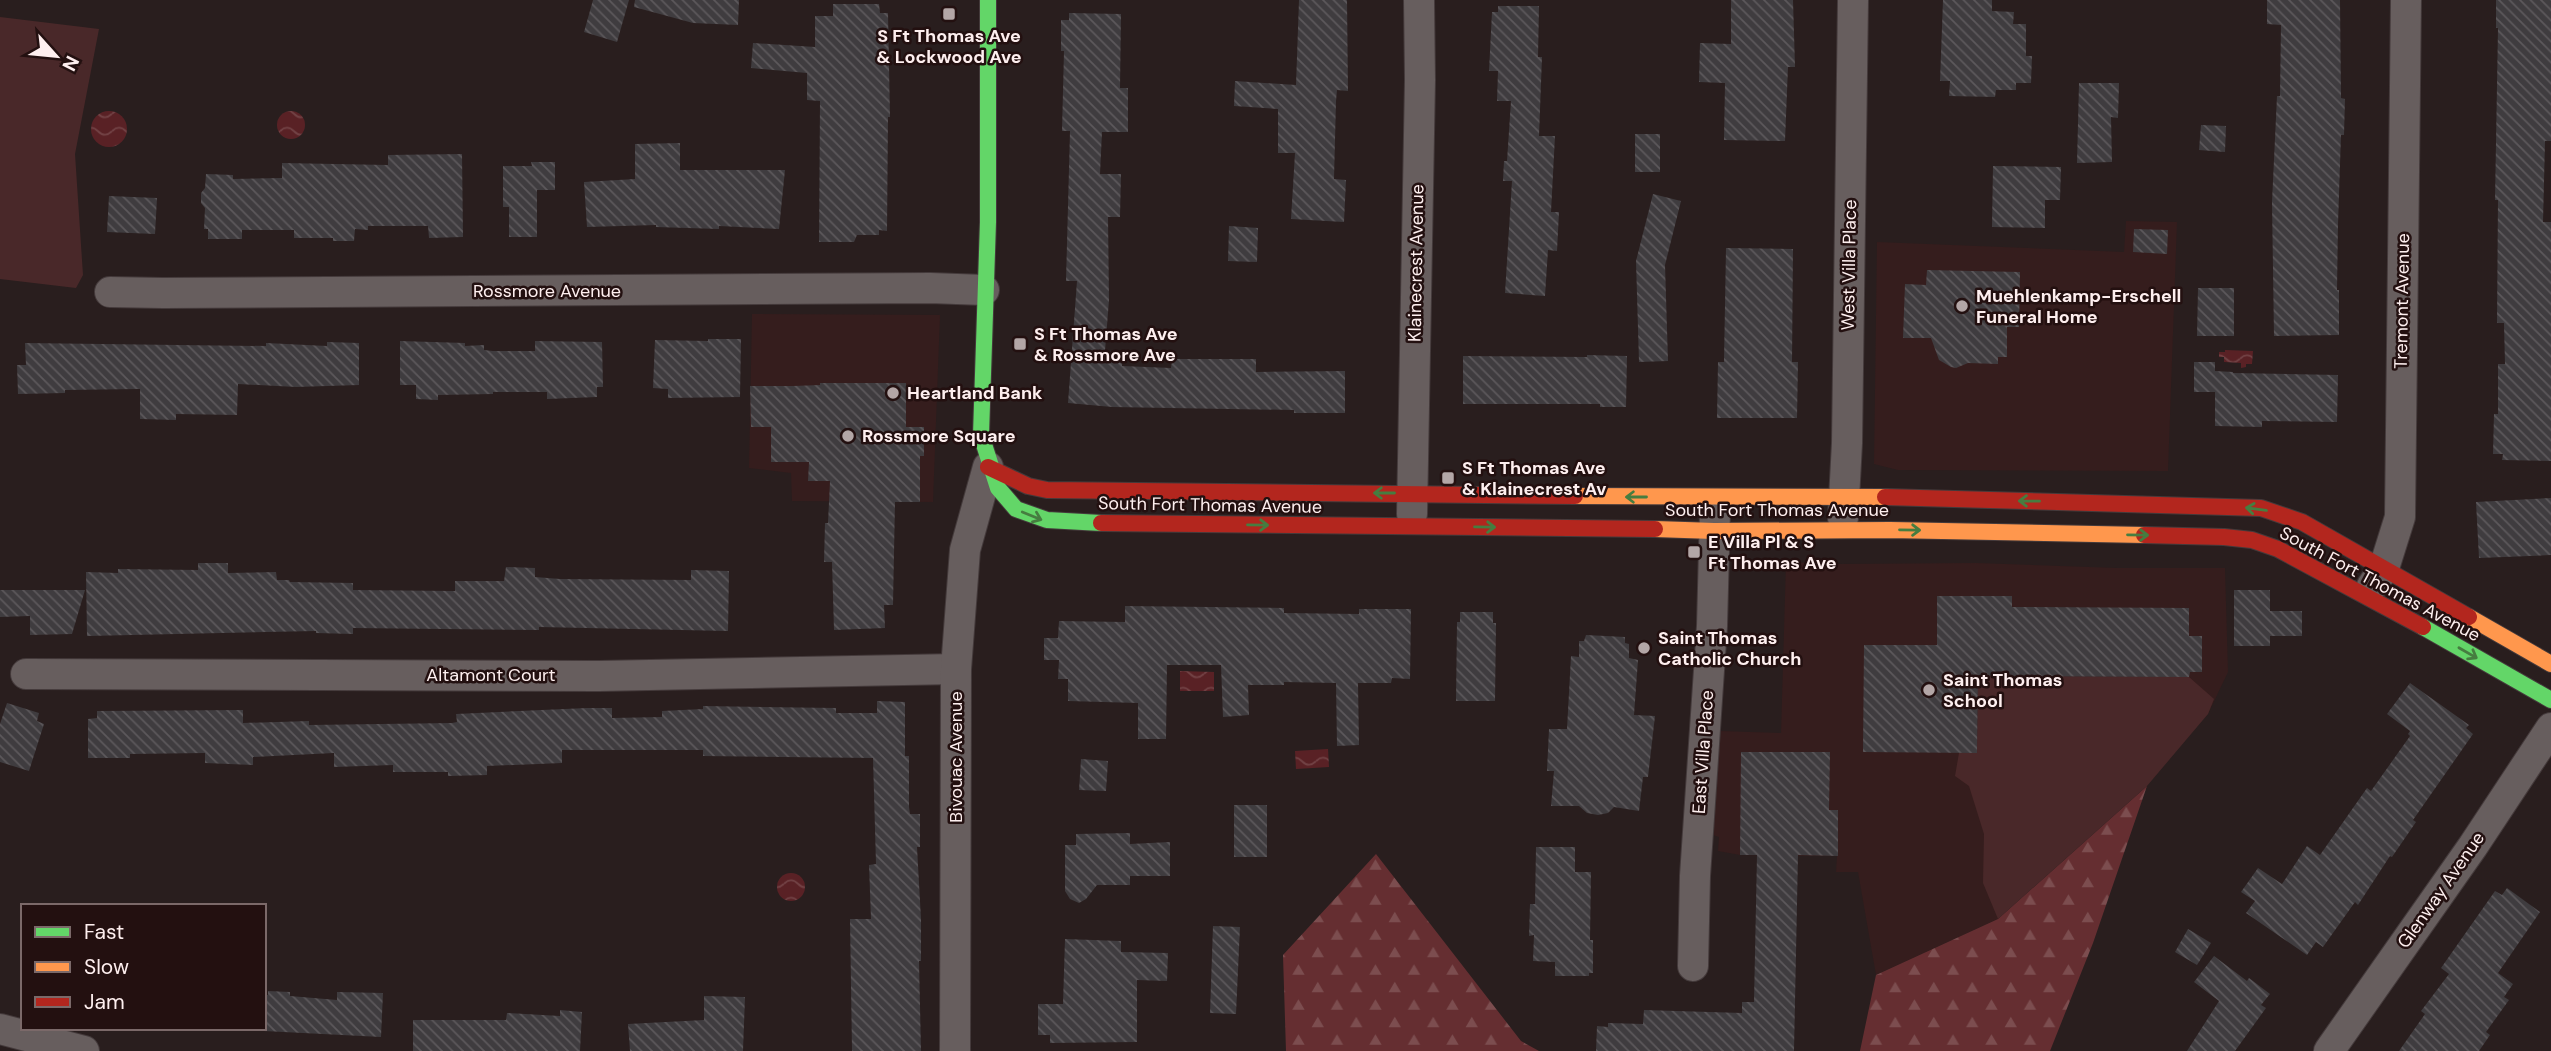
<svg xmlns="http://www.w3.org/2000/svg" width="2551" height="1051" font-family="'DM Sans',sans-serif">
	<defs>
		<pattern id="forest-firs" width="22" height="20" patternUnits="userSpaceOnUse" patternTransform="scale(1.75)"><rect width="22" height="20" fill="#652e31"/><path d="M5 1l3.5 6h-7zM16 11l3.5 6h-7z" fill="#7c4d4f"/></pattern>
		<pattern id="water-waves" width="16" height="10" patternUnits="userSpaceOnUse" patternTransform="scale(1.75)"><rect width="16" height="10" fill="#592125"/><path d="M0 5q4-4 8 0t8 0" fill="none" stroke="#724245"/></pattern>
		<pattern id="building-back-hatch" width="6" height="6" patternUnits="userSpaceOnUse" patternTransform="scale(1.75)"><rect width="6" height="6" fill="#3f3c3f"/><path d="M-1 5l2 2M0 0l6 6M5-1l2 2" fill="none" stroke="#5c585b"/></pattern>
	</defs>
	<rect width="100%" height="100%" fill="#291e1e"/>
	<g fill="#351d1d">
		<path d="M2126,221l51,1 -9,249 -270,-1 -24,-6 3,-222 247,10z"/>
		<path d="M752,314l188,1 -7,187 -141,-1 -1,-28 -42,-5z"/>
		<path d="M1786,562l57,2 133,-1 141,5h108l3,104 -20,42 -210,205 -122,56 -18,-103h-22l1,-16 -97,-1 -22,-4 1,-14 -6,-2 7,-104 61,2z"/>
	</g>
	<g fill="url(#forest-firs)">
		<path d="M2147,786l-54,157 -43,108h-190l16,-76 122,-56z"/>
		<path d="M1376,854l145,187 18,10h-253l-3,-96z"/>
	</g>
	<g fill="#492829">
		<path d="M0,17l99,12 -24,125 8,121 -7,13 -76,-9z"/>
		<path d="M1978,676l211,1 25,22 -6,15 -61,72 -149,133 -15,-36 1,-49 -15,-48 -14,-10 4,-23h18z"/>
	</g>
	<g fill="url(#water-waves)">
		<circle cx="291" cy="125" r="14"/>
		<circle cx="109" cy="129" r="18"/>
		<path d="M2225,350l28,1 -1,13h-6v3l-5,1v-5l-17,-1v-5h-5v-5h6z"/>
		<path d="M1180,671l34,1v19h-34z"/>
		<path d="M1328,749l1,18 -33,2 -1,-18z"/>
		<circle cx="791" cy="887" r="14"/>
	</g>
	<g fill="url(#building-back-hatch)">
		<path d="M593,0h36l-12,42 -33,-10z"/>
		<path d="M635,0h104l-1,25 -45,-2 -59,-16z"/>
		<path d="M1299,0h48l1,91 -11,-1 -1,11 -2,78 12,1 -2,42 -53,-3 4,-66h-17v-44l-44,-3 1,-25 61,4z"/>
		<path d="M1731,0h62l2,67h-7l-3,74 -61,-1 1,-57 -26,-1 1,-39 31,1z"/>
		<path d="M1943,0h49v11l22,1 -1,12h13v32h6l-1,27h-15v7h-20l-1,7 -46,-1 1,-15h-10z"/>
		<path d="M2267,0h73l1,98 4,1 -1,36h-3l-3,89 -1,66h2v45l-65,1 -2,-134 5,-106h3l1,-71 -14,-1z"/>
		<path d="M2496,0h55v141h-6l-2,81h8v239l-49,-1 1,-6h-10l1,-40h4v-50h7l-1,-41h-7l1,-123h-3l3,-172h-2z"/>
		<path d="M833,4h46l1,9h8l2,104h-2l-1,114 -8,-1v5h-22l-3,7h-35l1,-141 -13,-1v-27l-56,-5 2,-25 62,4v-31h18z"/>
		<path d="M1498,6h41l-1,51h4l-3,79h16l-4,76h8l-2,39 -9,-1 -3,46 -40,-3 7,-112h-9l1,-20h3l4,-60h-14l1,-30h-9l3,-59h6z"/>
		<path d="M1069,13l52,1 -1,74h8v44h-26l-2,42h21l-1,43h-12l1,83 -4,51 18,1 -1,14 49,2 1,-9h84v13l89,-1v42h-51v-3l-182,-3 -44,-4 9,-122h-11l4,-150h-8l2,-80h-3v-31h8z"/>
		<path d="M2079,83h40l-1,35 -7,-1 1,45 -35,1z"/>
		<path d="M2201,125l25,1 -1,26 -26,-2z"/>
		<rect x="1635" y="134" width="25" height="38"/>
		<path d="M680,143v27h105l-6,59 -60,-3v3l-63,-2v-2l-69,2 -3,-45 51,-3v-35z"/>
		<path d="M462,154l1,83 -34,1 -1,-12h-60v4l-13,-1 -1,12h-21v-3h-39v-8h-52v9h-34v-10h-4l1,-21 -4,-5v-10l4,-5 1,-14 27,1v4l49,-1v-15l106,2v-10z"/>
		<path d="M531,162h24v28h-18v47h-28v-30h-6v-41h29z"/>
		<path d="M1993,166l68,1 -1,33h-15v28l-53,-1z"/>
		<path d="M1653,194l28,7 -16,64 3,96 -29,1 -3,-101z"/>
		<path d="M109,196l48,2 -2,36 -48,-2z"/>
		<path d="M1229,226l29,2 -1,34 -29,-1z"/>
		<path d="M2134,229l34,1 -1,24 -34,-2z"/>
		<path d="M1726,248l67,1 -1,113h6l-1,56h-80l1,-56h6z"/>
		<path d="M1927,270l93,2 -1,55h-12v30h-9v7l-30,-1 -12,5 -5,-1 -12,-7 -8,-22h-28l2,-54 21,1z"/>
		<path d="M2198,288h36v48h-37z"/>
		<path d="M708,339h33l-1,58 -72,1v-9l-15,-1 2,-48 53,1z"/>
		<path d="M400,341l65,2v3l19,-1v5l9,1h42v-10l67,1 1,45h-6v10l-50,2v-7h-54v2l-55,1v5l-22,-1v-14h-16z"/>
		<path d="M327,342l32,1v42l-63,2 -58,-3 -1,31 -61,-1v6l-36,-1v-30l-75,1v3l-47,1 -1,-29h9l-1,-22 241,3v-3l61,3z"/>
		<path d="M1587,355l40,1 -1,51h-26v-3h-137v-48l124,1z"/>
		<path d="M2194,362h21v9l18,1v1l105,2 -1,47 -75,-1v6l-47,-1v-34h-21z"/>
		<path d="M820,383h86v44h18v29h-4v46h-25l-2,103h-9l1,23 -51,2 -2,-68h-8l1,-39h3l2,-42h-22l1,-19h-38v-35h-20l-1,-41h43l27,-1z"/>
		<path d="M2551,498v57l-72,3 -3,-56z"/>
		<path d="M198,563h30v10l48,-1 1,8h12l1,2 63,1v7l102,1v-10h49l2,-14 29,1v9l25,2 131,1v-10l38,1 -1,60 -189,-4v3l-186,-2v6l-37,-1v-2l-229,5 -1,-64 32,1v-4l80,1z"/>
		<path d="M0,590h85l-13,44 -42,1v-19l-30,1z"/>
		<path d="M2234,590h36v21h32v25h-32v10h-36z"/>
		<path d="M1937,596h75v11l177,1v28h13v36h-12l-1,5 -211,-1 -1,77 -114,-1 1,-107h73z"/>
		<path d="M1125,606l159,2v5l75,1v-5h52l-1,70 -18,-1 -1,5h-33l1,62 -22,1 -1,-63 -52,-1v3h-36l1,30 -26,2 -2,-52h-54l-1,74h-28v-36l-70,-2v-22h-10l1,-19h-15v-22h14l1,-17 66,1z"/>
		<path d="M1460,612h33v11h3l-1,78h-39l1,-79h3z"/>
		<path d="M1586,635l39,2v6l4,1v14l9,2 -4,55 21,1 -7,61h-5l-4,34 -25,-4 -6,6 -10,2 -11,-2 -8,-7h-28l3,-35h-7l2,-42h18l4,-73 8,1v-16h5z"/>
		<path d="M2410,683l59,42 -3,3 7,6 -60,86 3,2 -24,35 -2,-1 -32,49 -3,-3 -32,45 -7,-5 -9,13 -61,-42 9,-12 -14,-9 17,-24 24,16 25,-38 13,9 47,-67 4,3 39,-55 -2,-2 2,-3 -23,-17z"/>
		<path d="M877,701l28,1v54h4v51l1,7h10v33h-3l4,72v42h-2l2,90h-69l-2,-132h21l-2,-54 7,-1 -3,-106 -170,-2v-6h-141v13l-75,3v9l-39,1v-4h-55v-7l-59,2v-14l-81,4v8l-48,-2v-10l-75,1v4h-42v-39l9,-1v-7l146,-1v13l66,-2v4l143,-2 5,-1 -1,-8 131,-6h25v10l50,-1v-6l41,-2v-3l133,2v5h41z"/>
		<path d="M7,703l32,10 -2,8 7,3 -15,47 -29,-9v-38z"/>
		<path d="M1741,752h89l-1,58h9v46l-40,-1 -4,196h-198l1,-25 11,1v-4l35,1 1,-14 98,3v-11h12l3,-147h-17z"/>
		<path d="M1081,759l27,2 -2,30 -27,-1z"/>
		<rect x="1234" y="805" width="33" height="52"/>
		<path d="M1130,833v11l40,-2v34h-40v9h-33l-11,14 -7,4 -9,-4 -5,-8v-46h11v-11z"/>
		<path d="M1536,847h39v25h16l-1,68h3v33h-4v3h-34v-14l-22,-1 1,-26 -5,1 1,-32h5z"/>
		<path d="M2507,888l33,24 -42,61 15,11 -9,13 5,3 -23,32 4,3 -11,16h-80l26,-37 -4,-3 28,-37 -8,-6 54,-77 7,4z"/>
		<path d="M1213,926l27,1 -4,87 -26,-1z"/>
		<path d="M2188,929l23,14 -14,22 -22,-13z"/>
		<path d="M1065,939l56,2v11l47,1 -1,28 -30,-1v62l-87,1v-8h-12v-31h25z"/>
		<path d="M2214,956l33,25 2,-3 21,16 -9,11 5,3 -31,43h-48l32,-50 -25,-19z"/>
		<path d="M268,991l22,1v4l47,4v-8l46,1 -2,44 -117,-6v-36h4z"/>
		<path d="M704,996l41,1 -2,54h-113l-2,-27 76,-4z"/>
		<path d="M560,1010l22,2 -2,39h-167v-31h93l1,-7 53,3z"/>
	</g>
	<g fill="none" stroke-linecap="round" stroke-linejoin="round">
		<g stroke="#443a3b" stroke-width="32">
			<g id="street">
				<path d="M110,292l53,1 767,-5 54,2"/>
				<path d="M1412,514l8,-434 -1,-80"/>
				<path d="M1843,518l4,-75 6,-443"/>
				<path d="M2372,586l12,-18 16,-51 6,-517"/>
				<path d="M26,674l573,2 357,-7"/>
				<path d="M1693,966l2,-90 17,-250 3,-115"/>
				<path d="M0,1029l84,22"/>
				<path d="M955,1051l1,-382 9,-119 23,-83"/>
				<path d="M2329,1051l144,-205 78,-118"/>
			</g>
		</g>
		<g stroke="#443a3b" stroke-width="18">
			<g id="fast">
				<path d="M988,0v222l-7,213 17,53 18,21 31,11 54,3"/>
				<path d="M2423,627l128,73"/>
			</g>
		</g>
		<g stroke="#443a3b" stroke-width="18">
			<g id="slow">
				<path d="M1575,496l310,1"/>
				<path d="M1655,529l59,2 176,-1 254,5"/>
				<path d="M2469,617l82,47"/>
			</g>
		</g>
		<g stroke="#443a3b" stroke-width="18">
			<g id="jam">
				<path d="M988,467l40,19 19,4 528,6"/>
				<path d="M1885,497l376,11 41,14 167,95"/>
				<path d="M1101,523l554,6"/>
				<path d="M2144,535l80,2 28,3 26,9 145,78"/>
			</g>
		</g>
		<use href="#street" stroke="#675e5e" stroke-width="30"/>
		<use href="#fast" stroke="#63d668" stroke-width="16"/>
		<use href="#slow" stroke="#ff974d" stroke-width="16"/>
		<use href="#jam" stroke="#b3261e" stroke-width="16"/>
	</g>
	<defs><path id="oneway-shaft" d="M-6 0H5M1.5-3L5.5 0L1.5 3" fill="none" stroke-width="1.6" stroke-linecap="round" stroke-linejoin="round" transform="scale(1.75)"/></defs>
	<g stroke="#467d40">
		<use href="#oneway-shaft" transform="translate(1384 493) rotate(-180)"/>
		<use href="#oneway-shaft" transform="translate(1636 497) rotate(-180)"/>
		<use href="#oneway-shaft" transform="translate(2029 501) rotate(-179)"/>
		<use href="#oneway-shaft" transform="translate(2256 509) rotate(-172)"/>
		<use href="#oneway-shaft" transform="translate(1032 516) rotate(22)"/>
		<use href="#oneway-shaft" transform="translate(1258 525) rotate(1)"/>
		<use href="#oneway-shaft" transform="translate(1485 527) rotate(1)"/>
		<use href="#oneway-shaft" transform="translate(1910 530) rotate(1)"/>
		<use href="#oneway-shaft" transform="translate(2138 535) rotate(1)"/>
		<use href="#oneway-shaft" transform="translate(2468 653) rotate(30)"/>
	</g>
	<g fill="#b3a6a6" stroke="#231010" stroke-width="2.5">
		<rect x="942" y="7" width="14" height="14" rx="3.5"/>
		<circle cx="1962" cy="306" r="7"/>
		<rect x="1013" y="337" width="14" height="14" rx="3.5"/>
		<circle cx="893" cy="393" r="7"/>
		<circle cx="848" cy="436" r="7"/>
		<rect x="1441" y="471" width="14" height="14" rx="3.5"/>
		<rect x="1687" y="545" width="14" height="14" rx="3.5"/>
		<circle cx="1644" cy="648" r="7"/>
		<circle cx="1929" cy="690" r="7"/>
	</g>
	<g text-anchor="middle" stroke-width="5" stroke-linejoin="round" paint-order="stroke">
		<g font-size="18" font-weight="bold" fill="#feefef" stroke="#231010" text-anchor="start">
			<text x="949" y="42" text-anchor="middle">S Ft Thomas Ave<tspan x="949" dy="21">&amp; Lockwood Ave</tspan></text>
			<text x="1976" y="302">Muehlenkamp-Erschell<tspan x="1976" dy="21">Funeral Home</tspan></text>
			<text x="1034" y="340">S Ft Thomas Ave<tspan x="1034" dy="21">&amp; Rossmore Ave</tspan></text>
			<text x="907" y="399">Heartland Bank</text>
			<text x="862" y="442">Rossmore Square</text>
			<text x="1462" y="474">S Ft Thomas Ave<tspan x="1462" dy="21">&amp; Klainecrest Av</tspan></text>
			<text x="1708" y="548">E Villa Pl &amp; S<tspan x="1708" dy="21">Ft Thomas Ave</tspan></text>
			<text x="1658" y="644">Saint Thomas<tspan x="1658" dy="21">Catholic Church</tspan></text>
			<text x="1943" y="686">Saint Thomas<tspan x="1943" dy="21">School</tspan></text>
		</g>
		<g font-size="18" fill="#feefef" stroke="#231010">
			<text transform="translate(1416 263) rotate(-89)" y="6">Klainecrest Avenue</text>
			<text transform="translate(1849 265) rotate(-89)" y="6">West Villa Place</text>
			<text x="547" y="297">Rossmore Avenue</text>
			<text transform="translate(2402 301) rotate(-89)" y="6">Tremont Avenue</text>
			<text transform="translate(1210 505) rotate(1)" y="6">South Fort Thomas Avenue</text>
			<text x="1777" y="516">South Fort Thomas Avenue</text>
			<text transform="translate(2380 584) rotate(28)" y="6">South Fort Thomas Avenue</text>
			<text x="491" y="681">Altamont Court</text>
			<text transform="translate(1703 752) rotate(-86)" y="6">East Villa Place</text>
			<text transform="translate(956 757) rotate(-90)" y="6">Bivouac Avenue</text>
			<text transform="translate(2441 890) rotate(-55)" y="6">Glenway Avenue</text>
		</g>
	</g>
	<rect x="21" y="904" width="245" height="126" fill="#231010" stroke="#7b6969" stroke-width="2"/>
	<rect x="35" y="927" width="35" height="10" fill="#63d668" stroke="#7b6969" stroke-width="2"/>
	<text x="84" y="939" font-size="21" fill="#feefef">Fast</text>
	<rect x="35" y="962" width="35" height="10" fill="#ff974d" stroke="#7b6969" stroke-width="2"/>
	<text x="84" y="974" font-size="21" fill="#feefef">Slow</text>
	<rect x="35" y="997" width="35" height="10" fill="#b3261e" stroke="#7b6969" stroke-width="2"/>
	<text x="84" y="1009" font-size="21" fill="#feefef">Jam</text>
	<g transform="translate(56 56) rotate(117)" stroke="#231010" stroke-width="5" paint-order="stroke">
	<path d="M0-5L12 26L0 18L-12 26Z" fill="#feefef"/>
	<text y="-10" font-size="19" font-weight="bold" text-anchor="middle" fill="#feefef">N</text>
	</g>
</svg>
